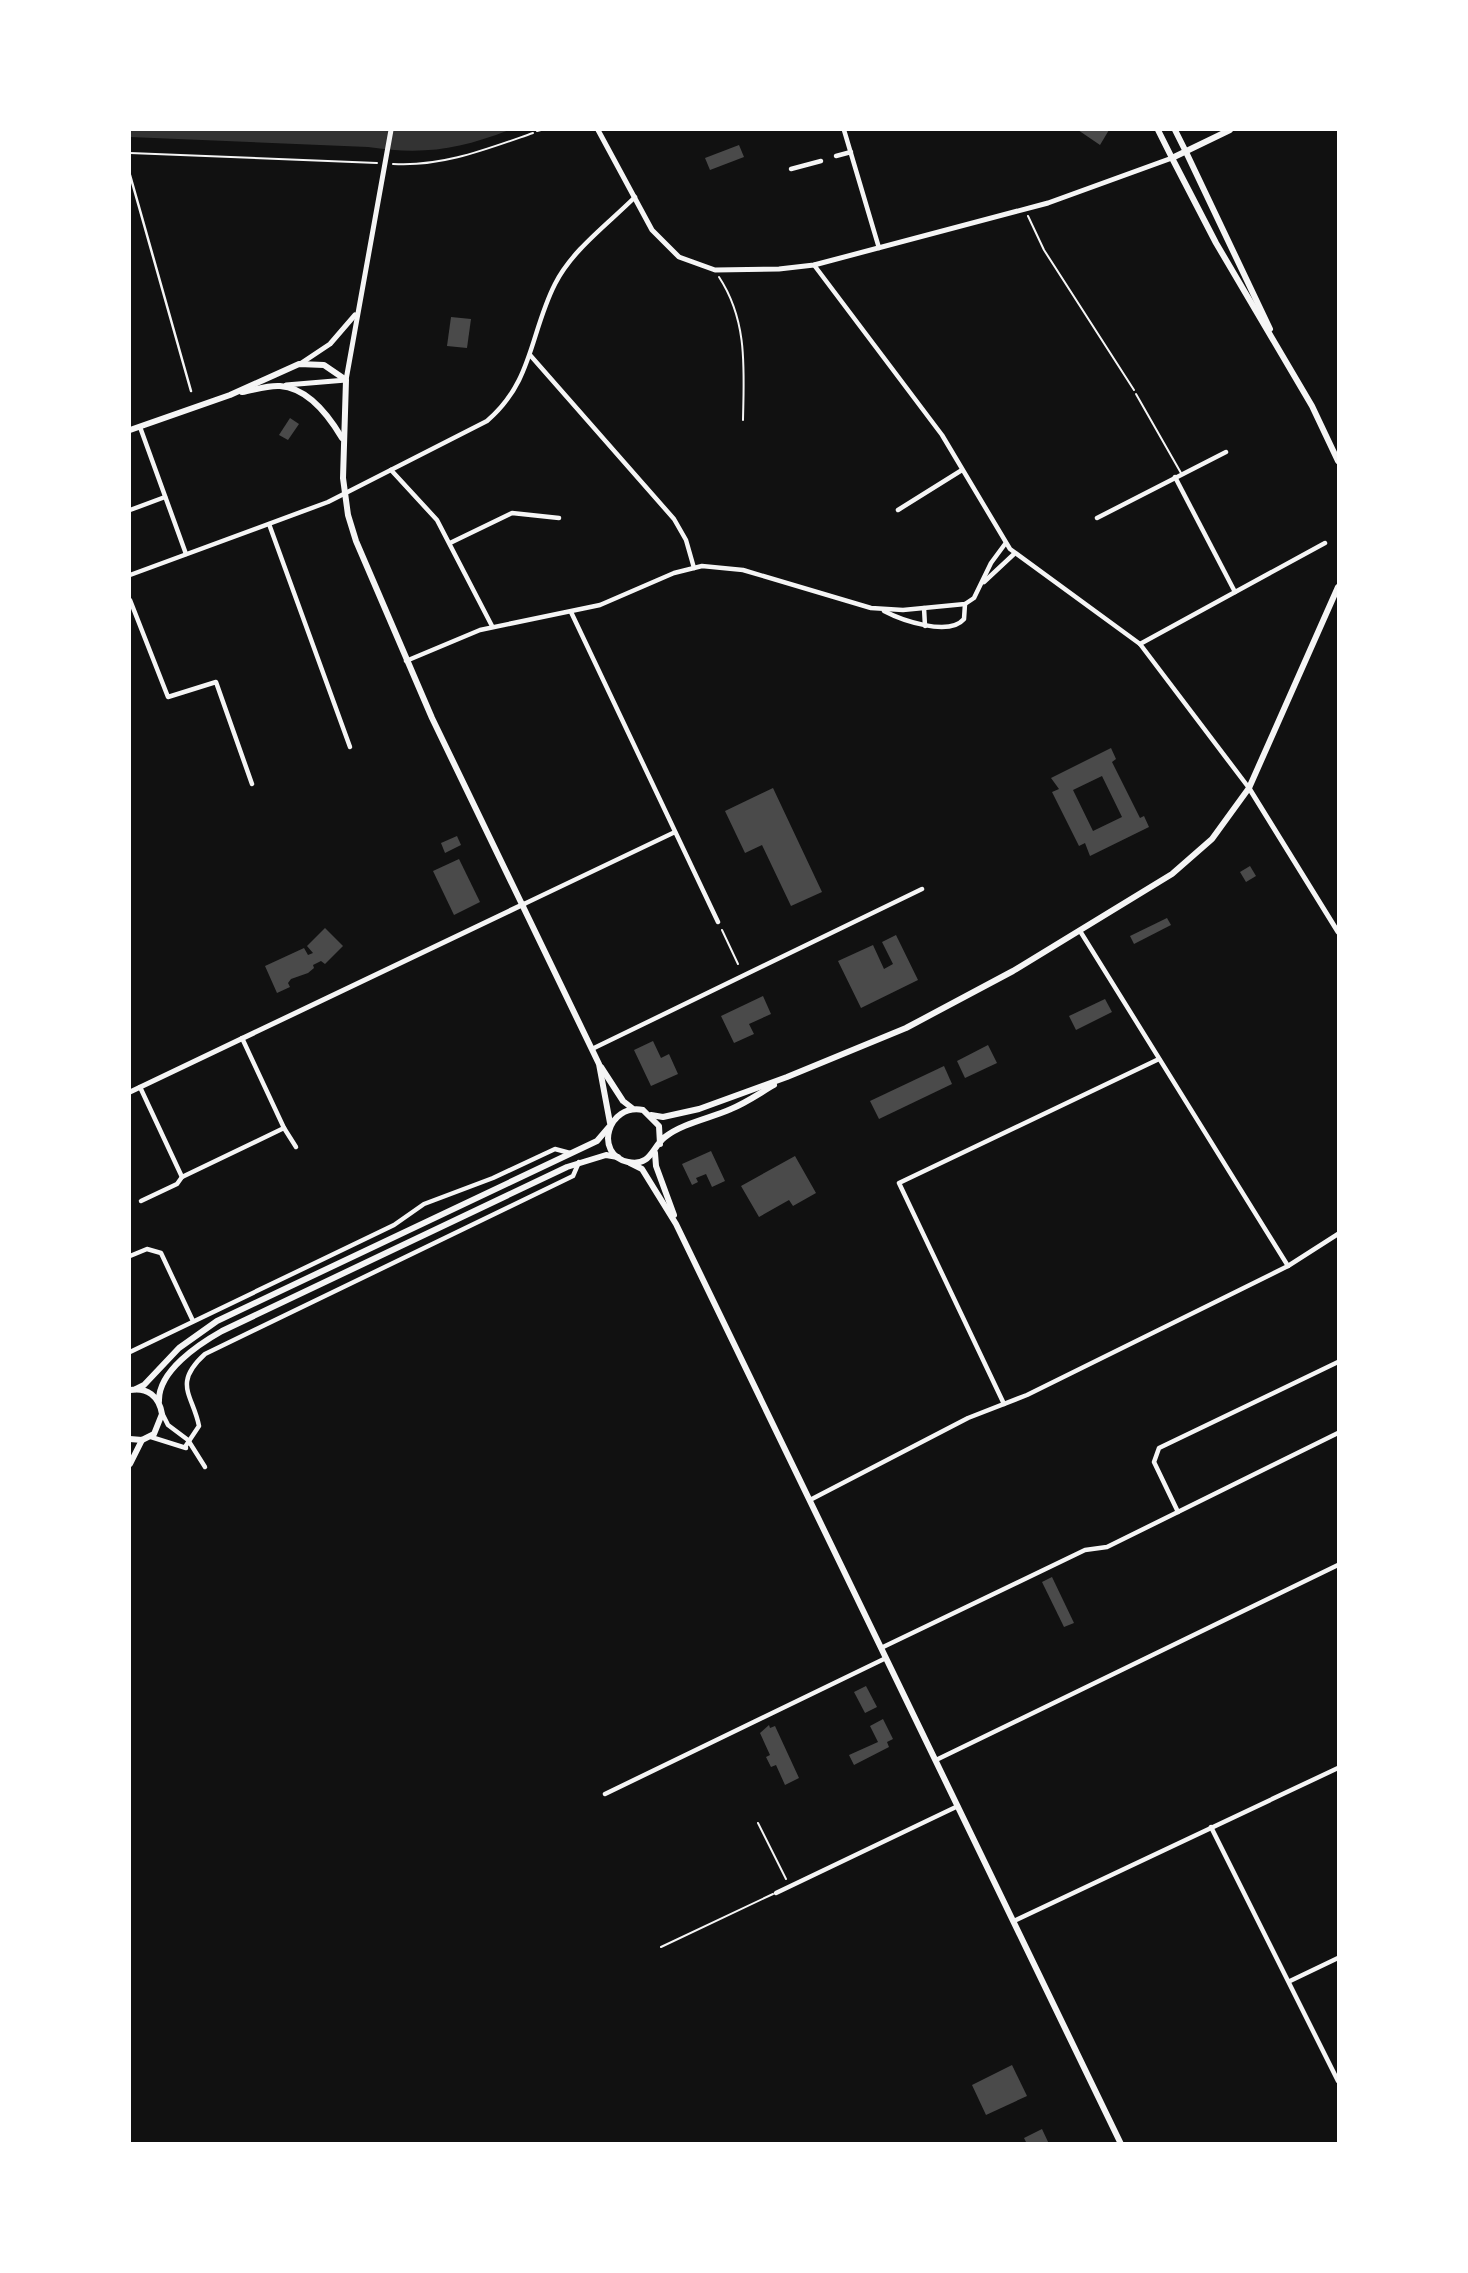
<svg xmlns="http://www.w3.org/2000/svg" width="1468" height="2273" font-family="Poppins,sans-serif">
	<rect width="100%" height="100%" fill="#111"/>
	<path fill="#333" d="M130,130h379c-51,20 -87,25 -141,17l-238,-10z"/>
	<g fill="#4a4a4a" fill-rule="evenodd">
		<path d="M1078,130h31l-9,15z"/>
		<path d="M739,145l5,12 -34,13 -5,-12z"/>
		<path d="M451,317l20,2 -4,29 -20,-2z"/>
		<path d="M290,418l9,6 -11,16 -9,-5z"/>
		<path d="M1111,748l5,11 -4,3 28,56 4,-2 5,11 -59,29 -5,-13 -6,3 -27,-54 7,-3 -8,-11zM1102,776l20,41 -29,14 -20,-41z"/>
		<path d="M773,788l49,104 -31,14 -29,-61 -17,8 -20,-42z"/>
		<path d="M457,836l4,9 -16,8 -4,-10z"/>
		<path d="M459,859l21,43 -26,13 -21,-44z"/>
		<path d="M1250,866l6,10 -10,6 -6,-10z"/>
		<path d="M1167,918l4,7 -37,19 -4,-8z"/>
		<path d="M325,928l18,18 -18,18 -4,-3 -8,4 1,3 -6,5 -17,6 -3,4 2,4 -13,6 -12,-27 39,-18 4,7 5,-2 -6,-7z"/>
		<path d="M896,935l22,45 -57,28 -23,-47 35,-16 11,24 9,-5 -11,-22z"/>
		<path d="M763,996l8,18 -22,10 5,10 -20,9 -13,-27z"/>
		<path d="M1105,999l7,13 -36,18 -7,-14z"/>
		<path d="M653,1041l8,17 8,-4 9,20 -27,12 -17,-36z"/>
		<path d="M988,1045l9,18 -32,15 -8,-17z"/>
		<path d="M944,1066l8,18 -73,35 -9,-18z"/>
		<path d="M711,1151l14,30 -13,6 -6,-13 -10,4 2,4 -6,3 -10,-21z"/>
		<path d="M795,1156l21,37 -23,13 -4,-6 -30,17 -18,-31z"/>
		<path d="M1052,1577l22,46 -10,4 -22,-45z"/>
		<path d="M866,1686l11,21 -12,6 -11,-21z"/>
		<path d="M883,1719l10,20 -6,3 2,5 -35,18 -5,-10 29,-13 -8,-16z"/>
		<path d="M769,1725l1,3 5,-2 24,52 -14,7 -9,-20 -5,2 -5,-10 4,-2 -10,-22z"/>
		<path d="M1012,2065l15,31 -41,19 -14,-30z"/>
		<path d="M1042,2129l7,15h-22l-3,-6z"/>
	</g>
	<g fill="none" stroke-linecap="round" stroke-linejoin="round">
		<g stroke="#f5f5f5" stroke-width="2">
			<path d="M130,153l247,10"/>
			<path d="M393,164c49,3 94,-15 140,-31"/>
			<path d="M1028,216l16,34 90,140"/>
			<path d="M719,277c29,44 25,92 24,143"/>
			<path d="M722,930l16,34"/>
			<path d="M758,1823l28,56"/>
		</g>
		<g stroke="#f5f5f5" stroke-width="2">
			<path d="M537,131l4,-1"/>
			<path d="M1136,394l45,79"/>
			<path d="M661,1947l112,-53"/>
		</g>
		<path stroke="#f5f5f5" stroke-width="2.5" d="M130,175l61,216"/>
		<g stroke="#f5f5f5" stroke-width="4.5">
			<path d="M844,130l35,118"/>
			<path d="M836,156l15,-4"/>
			<path d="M791,169l30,-8"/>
			<path d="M814,265l128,170 68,114 130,95 109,144"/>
			<path d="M530,355l144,164 12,21 8,28"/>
			<path d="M140,427l46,127"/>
			<path d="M391,470l46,50 55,106"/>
			<path d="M1175,477l60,115"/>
			<path d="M130,510l35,-13"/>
			<path d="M898,510l64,-40"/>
			<path d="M1097,518l129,-66"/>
			<path d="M269,524l81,223"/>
			<path d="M450,543l62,-30 47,5"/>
			<path d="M130,575l198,-73 159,-81c46,-39 43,-88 68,-137 17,-34 53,-60 80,-87"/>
			<path d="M984,582l30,-28"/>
			<path d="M130,600l38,97 48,-15 36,102"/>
			<path d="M924,608l1,18"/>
			<path d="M884,611c17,9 65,26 80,8l1,-15"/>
			<path d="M571,612l147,310"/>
			<path d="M1140,644l185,-101"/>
			<path d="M406,661l74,-31 120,-25 74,-32 28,-7 41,4 128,38 32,2 62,-6 9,-6 17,-35 14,-19"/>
			<path d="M524,904l151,-72"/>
			<path d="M1080,931l208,335"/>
			<path d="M592,1049l330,-160"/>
			<path d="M140,1087l42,90 102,-49 -42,-90"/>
			<path d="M284,1128l12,19"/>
			<path d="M141,1201l36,-17 5,-7"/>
			<path d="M130,1256l17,-7 14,4 32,68"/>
			<path d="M130,1352l264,-127 30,-21 69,-26 62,-29 15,4"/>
			<path d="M1004,1404l-105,-221 260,-124"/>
			<path d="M163,1415l5,10 20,15 17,27"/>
			<path d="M151,1437l35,11"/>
			<path d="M185,1447l14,-21c-6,-31 -27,-42 6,-72l368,-178 6,-14"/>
			<path d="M810,1500l158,-82 59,-23 261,-129 50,-32"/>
			<path d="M1178,1512l-24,-50 5,-14 179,-86"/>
			<path d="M881,1648l204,-98 22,-3 231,-114"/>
			<path d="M936,1760l402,-195"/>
			<path d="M605,1794l281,-136"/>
			<path d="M1211,1827l127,254"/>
			<path d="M776,1893l182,-87"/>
			<path d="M1014,1921l324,-153"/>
			<path d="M1290,1981l48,-23"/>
		</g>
		<g stroke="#f5f5f5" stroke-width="5">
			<path d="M598,130l54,100 27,27 36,13 64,-1 35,-4 234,-62 124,-45"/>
			<path d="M300,364l30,-20 25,-29"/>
			<path d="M286,385l60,-5 45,-250"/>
			<path d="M1249,788l89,144"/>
			<path d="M130,1092l394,-188"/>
		</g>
		<g stroke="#f5f5f5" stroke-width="6">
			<path d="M1158,130l14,28"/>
			<path d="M1175,130l11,22"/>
			<path d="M655,1153l1,13 18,49"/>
			<path d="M630,1163l12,6 34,55 445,920"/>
			<path d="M136,1389l8,-4 35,-37 38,-27 380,-180 12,-14"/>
			<path d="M130,1390c17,-3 29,6 32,24l-8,20 -12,6 -12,-1"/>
			<path d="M159,1401c-1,-30 40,-57 63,-70l345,-164 39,-12 12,2"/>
			<path d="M130,1464l12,-24"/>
		</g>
		<g stroke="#f5f5f5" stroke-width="6">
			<path d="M1230,130l-58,28 44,85 96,163 26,55"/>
			<path d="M1186,152l84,177"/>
			<path d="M242,392c12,-2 26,-7 38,-6 28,2 49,30 62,52"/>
			<path d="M130,430l100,-35 69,-31 25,1 22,15 -3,98 5,37 8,26 76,177 167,346 11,59"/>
			<path d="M601,1067l22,34 9,7"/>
			<path d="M651,1115l12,2 36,-8 88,-32 119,-49 107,-57 159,-97 40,-35 37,-51 89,-201"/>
			<path d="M660,1144l-1,-18 -16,-16c-35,-7 -50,44 -15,52 23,5 24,-15 37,-25 18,-14 46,-19 66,-28 15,-6 29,-16 43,-24"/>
		</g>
	</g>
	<rect width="1468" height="2273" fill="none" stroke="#ffffff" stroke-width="262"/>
</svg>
